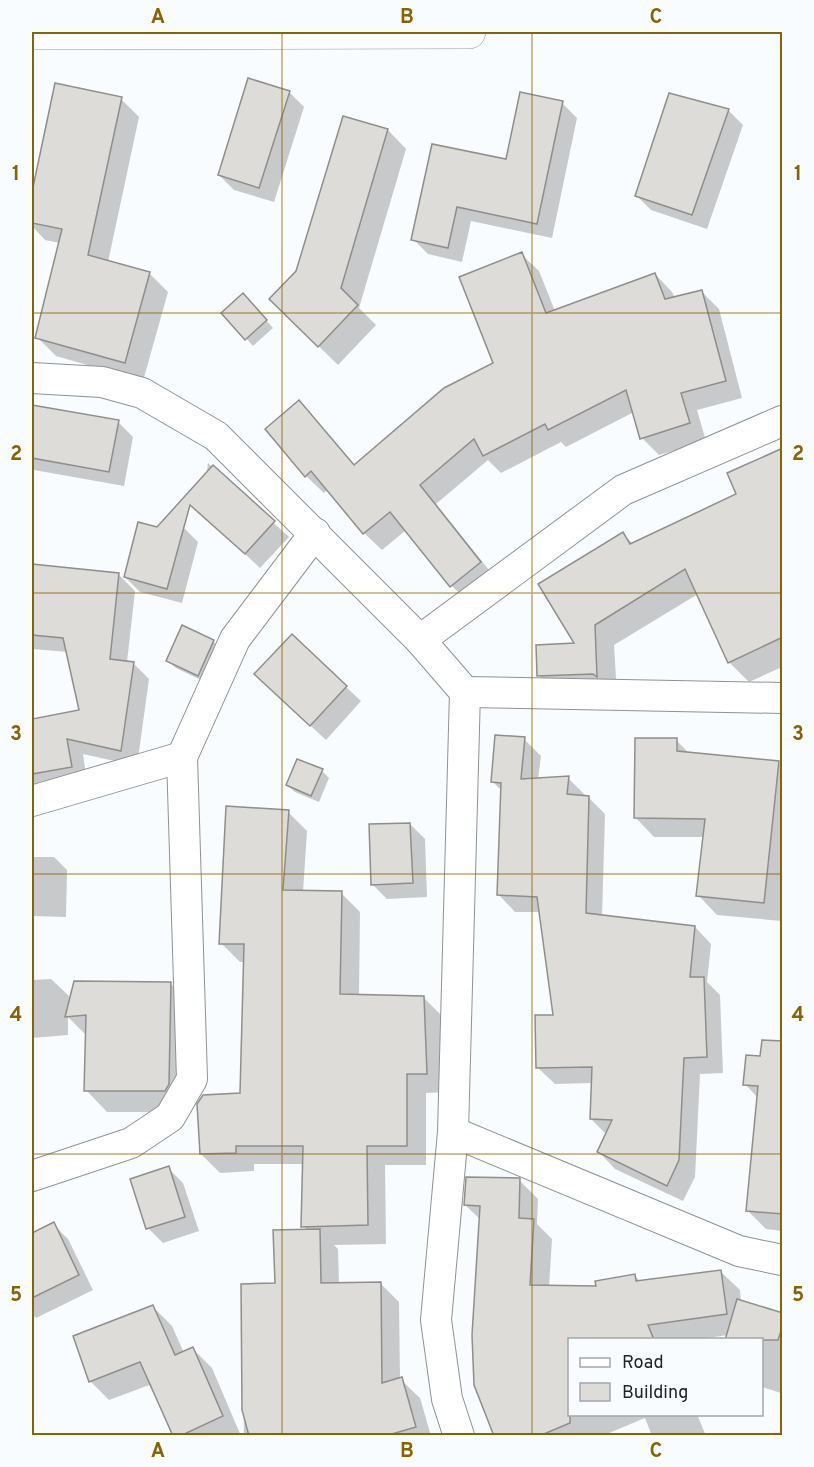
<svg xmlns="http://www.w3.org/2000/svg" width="814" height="1467" font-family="Overpass,sans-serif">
	<rect width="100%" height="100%" fill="#f9fcfe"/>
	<g fill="#0003">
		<path d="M56,85l65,14 18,18 -31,145 41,11 19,19 -25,89 -87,-25 -19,-19 23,-94 -15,-3 -13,-14v-27z"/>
		<path d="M289,92l15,15 -30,95 -40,-12 -15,-15z"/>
		<path d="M562,103l15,15 -25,120 -81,-17 -9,41 -34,-8 -15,-15 94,-78z"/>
		<path d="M728,110l15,15 -36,104 -56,-19 -15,-15z"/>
		<path d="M388,130l18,19 -47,159 17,17 -38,40 -48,-47 7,-46z"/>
		<path d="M521,254l18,17 16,40 100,-37 17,18 3,6 26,-7 18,18 23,89 -45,12 9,31 -47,14 -17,-17 -8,-26 -68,35 -5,-5 -60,31 -13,-13 -52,44 61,76 -28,23 -17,-17 -46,-56 -24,20 -18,-17 -36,-44 -4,4 -18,-17 -7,-74 57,64 139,-102z"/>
		<path d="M250,302l23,26 -20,18 -7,-8z"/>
		<path d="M32,407l86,15 15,15 -9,49 -90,-16 -2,-2z"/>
		<path d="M782,450v217l-33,15 -20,-20 -31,-68 -84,51 3,50 -58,1 -20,-21 38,-31 46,-110 10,10 105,-50z"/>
		<path d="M208,463l81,74 -29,31 -59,-55z"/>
		<path d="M183,527l15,15 -16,61 -42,-11 -15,-15 33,-48z"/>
		<path d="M32,566l87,9 16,16 -8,71 6,1 16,16 -12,87 -54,-12 4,28 -55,24v-85l49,-9 -13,-60 -36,-3z"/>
		<path d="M213,641l7,7 -15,34 -29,-14 -8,-7z"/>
		<path d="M346,687l15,14 -35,39 -55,-51z"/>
		<path d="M524,739l17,17 -3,23 30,-1 17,17 -1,2h4l17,17 -3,103 93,10 16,17 -4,38 13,13 3,78 -23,1 -5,103 -12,24 -68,-32 -16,-17 8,-17 -16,-16 2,-36 -38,1 -17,-16 16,-51 -13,-105h-26l-16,-17 3,-104 -10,-10z"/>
		<path d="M676,740l14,14 88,8 4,5v154l-65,-6 -19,-20 6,-58h-50l-19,-20z"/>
		<path d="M322,771l7,7 -10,24 -24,-10 -8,-7z"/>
		<path d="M288,812l19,19 -4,61 38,1 19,19 -1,84 65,2 19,19 3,75 -20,1v72h-41l1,79 -52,1 4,4 1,35 41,-1 19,19 1,77 20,19 11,38h-187l-2,-151h34l31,-55 -4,-4 1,-62h-50v7l-34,2 -19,-19 41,-60 3,-132h-5l-19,-19z"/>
		<path d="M410,824l15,15 2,58 -40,2 -15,-15z"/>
		<path d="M32,857h22l13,13 -1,47 -34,-1z"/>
		<path d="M51,979l18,17 -1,10 102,-23 21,22 -4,107h-80l-21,-22 1,-54 -19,-19v18l-36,3v-58z"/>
		<path d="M782,1060v171l-16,-2 -19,-19 11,-112 -13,-14z"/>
		<path d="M168,1168l15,15 16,48 -36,12 -15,-15z"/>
		<path d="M519,1180l19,19 -1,25 15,15 -3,48h49l37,-11 6,6 80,-10 19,18 1,12 41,12 -1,79 -19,-6v-47l-34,-5 -35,5h-123v74h127l9,22h-54l-7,-18 -43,18h-106l-15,-216 -16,-15z"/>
		<path d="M53,1224l15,15 25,51 -57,28 -4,-4v-79z"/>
		<path d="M153,1307l19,19 12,27 9,-4 19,19 29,68h-66l-23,-52 -43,16 -19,-19z"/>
	</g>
	<g fill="#dddcd9" stroke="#8f8e8b" stroke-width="1.5">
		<path d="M248,78l42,13 -31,97 -41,-13z"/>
		<path d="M55,83l67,14 -34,158 62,17 -25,91 -90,-25 27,-109 -30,-6v-31z"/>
		<path d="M520,92l43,9 -26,123 -80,-17 -9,41 -37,-8 21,-96 74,15z"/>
		<path d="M669,93l60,16 -37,106 -57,-19z"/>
		<path d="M343,116l45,13 -47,159 17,17 -40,42 -49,-48 27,-28z"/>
		<path d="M522,252l24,61 109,-40 10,26 37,-9 24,91 -45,12 9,30 -50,16 -14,-49 -78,40 -3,-6 -62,32 -9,-17 -54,46 61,77 -31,25 -60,-75 -27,22 -52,-63 -6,6 -40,-48 34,-29 55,65 90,-77 49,-25 -34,-86z"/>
		<path d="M243,293l24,27 -22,20 -24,-27z"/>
		<path d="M32,405l87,15 -10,52 -77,-14z"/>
		<path d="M783,448v189l-55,26 -43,-94 -90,56 2,52 -4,-3 -56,2 -1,-31 38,-2 -36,-59 85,-52 7,12 106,-50 -9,-21z"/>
		<path d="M213,465l62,56 -30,33 -55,-49 -23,84 -43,-12 14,-55 19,5z"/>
		<path d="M32,564l87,9 -9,86 24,3 -13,89 -54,-12 5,28 -40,7v-55l47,-9 -16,-72 -31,-3z"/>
		<path d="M182,625l32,15 -16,36 -32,-15z"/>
		<path d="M292,634l55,52 -37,40 -56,-52z"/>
		<path d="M495,735l30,2 -4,42 48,-3 -2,18 22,2 -3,117 109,13 -5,51h14l3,80 -23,1 -5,102 -12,26 -70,-34 15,-32 -22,-1 2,-52 -56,1 -1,-53h18l-16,-118 -40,-2 4,-112 -10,-1z"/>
		<path d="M635,738h42v13l102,10 -15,142 -68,-7 9,-77 -71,-1z"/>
		<path d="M297,759l26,10 -12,27 -25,-11z"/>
		<path d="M226,806l63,4 -6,80 59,1 -2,103 84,2 3,78h-20v72h-40l1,79 -67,2 2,-81h-67v7l-36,1 -3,-50 6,-9 37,-2 4,-149h-25z"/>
		<path d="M410,823l3,60 -42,2 -2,-61z"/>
		<path d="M74,981l97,1 -2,102 -4,7h-81l2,-76 -21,2z"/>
		<path d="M762,1040l21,1v173l-37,-3 12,-125 -15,-1 3,-30 14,1z"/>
		<path d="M169,1166l16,51 -39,12 -16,-50z"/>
		<path d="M466,1177l54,1 -1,40 15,1 -4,66 66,1 -1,-5 40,-7 1,7 85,-11 6,44 -79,11 6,15h-84v83l-31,13h-45l-20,-51 -2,-50 8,-129 -16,-1z"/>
		<path d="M54,1222l25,53 -47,23v-65z"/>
		<path d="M320,1229l1,54 60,-1 1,101 20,-6 14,50 -31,9h-136l-7,-26 -1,-126 34,-1 -2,-53z"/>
		<path d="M737,1299l46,14v12l-5,15h-53z"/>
		<path d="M153,1305l22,50 18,-8 30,69 -43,20h-7l-33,-74 -51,20 -16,-46z"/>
	</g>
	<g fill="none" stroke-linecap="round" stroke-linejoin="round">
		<g stroke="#8f9294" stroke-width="32">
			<g id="minor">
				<path d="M32,378l70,4 40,11 74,43 204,204 45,52 -12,440 -17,188 11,79 12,37"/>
				<path d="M420,640l203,-150 159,-69"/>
				<path d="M465,692l317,6"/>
				<path d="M32,801l150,-44"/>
				<path d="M453,1132l286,119 43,9"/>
				<path d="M32,1176l99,-33 39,-26 22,-38 -10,-322 53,-118 80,-106"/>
			</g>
		</g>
		<g stroke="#8f9294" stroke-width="34">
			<path id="tertiary" d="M32,33l437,-1"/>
		</g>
		<use href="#minor" stroke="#fff" stroke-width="30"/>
		<use href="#tertiary" stroke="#fff" stroke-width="33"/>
	</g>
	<path fill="none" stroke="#866400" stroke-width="1.5" stroke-opacity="0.55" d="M282,32v1404M532,32v1404M32,313h750M32,593h750M32,874h750M32,1154h750"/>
	<rect width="814" height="1467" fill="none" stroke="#f9fcfe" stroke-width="66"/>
	<rect x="568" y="1338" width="195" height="78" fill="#f9fcfe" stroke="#a3a6a7" stroke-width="1.5"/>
	<rect x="580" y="1358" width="30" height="9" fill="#ffffff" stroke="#a3a6a7" stroke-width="1.5"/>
	<text x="622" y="1368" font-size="18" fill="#222424">Road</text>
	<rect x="580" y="1383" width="30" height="18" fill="#dddcd9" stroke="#a3a6a7" stroke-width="1.5"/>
	<text x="622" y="1398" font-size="18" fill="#222424">Building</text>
	<rect x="33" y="33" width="748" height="1401" fill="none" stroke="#866400" stroke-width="2"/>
	<g font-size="20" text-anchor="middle" font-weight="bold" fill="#866400">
		<text x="158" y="23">A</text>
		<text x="407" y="23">B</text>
		<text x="656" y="23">C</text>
		<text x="16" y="180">1</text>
		<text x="798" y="180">1</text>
		<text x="16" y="460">2</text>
		<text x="798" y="460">2</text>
		<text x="16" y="740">3</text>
		<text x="798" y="740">3</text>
		<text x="16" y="1021">4</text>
		<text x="798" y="1021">4</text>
		<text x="16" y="1301">5</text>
		<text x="798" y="1301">5</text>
		<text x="158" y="1457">A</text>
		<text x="407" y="1457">B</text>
		<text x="656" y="1457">C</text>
	</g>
</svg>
